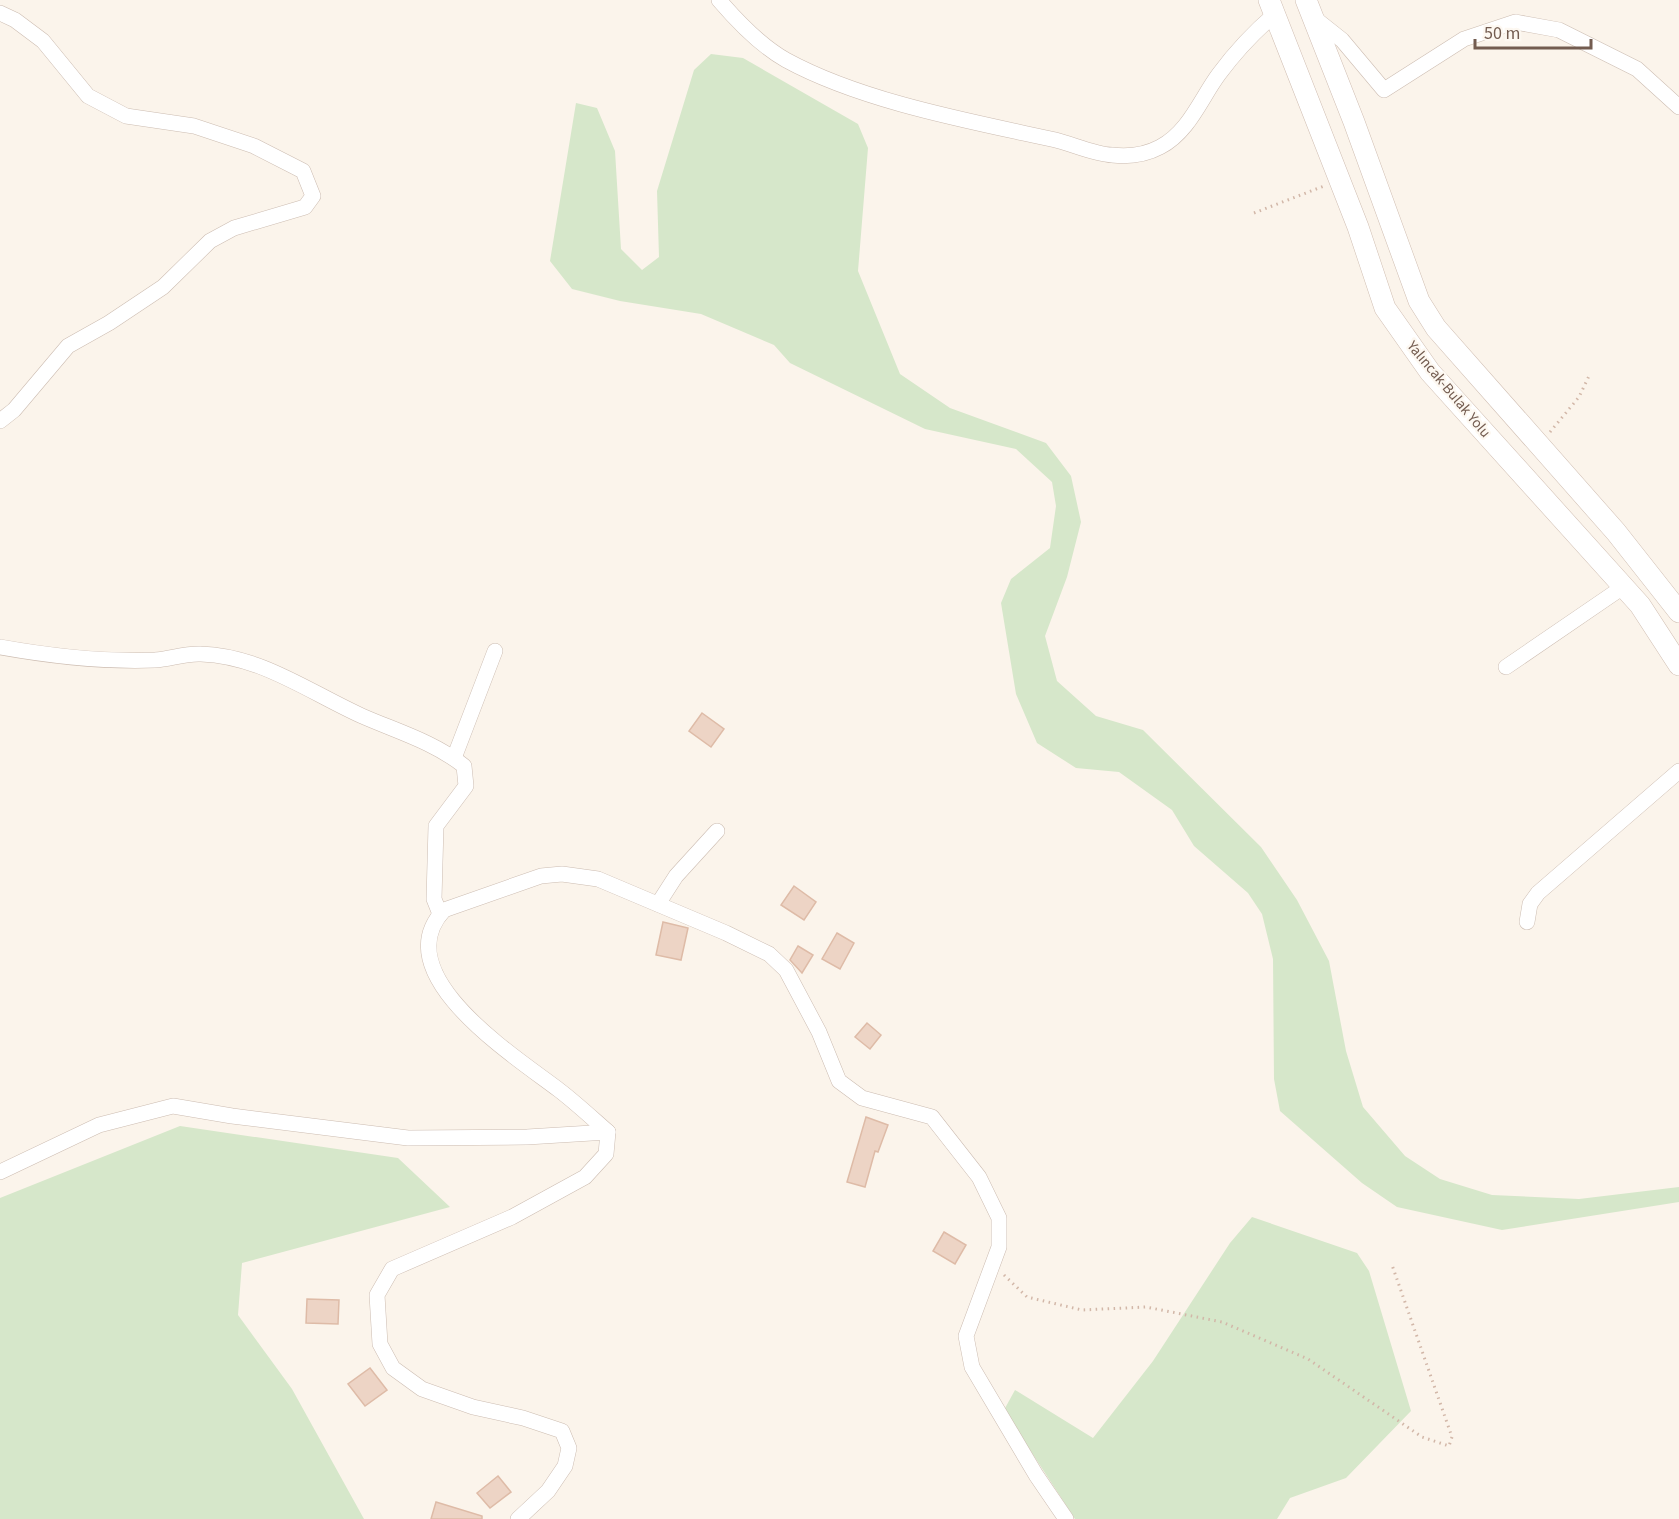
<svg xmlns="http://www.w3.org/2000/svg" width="1679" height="1519" font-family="'Source Sans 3',sans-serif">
	<rect width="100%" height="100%" fill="#fbf4eb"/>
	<g fill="#d6e7ca">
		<path d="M711,54l32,4 115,66 10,24 -10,123 42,103 50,34 96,35 25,33 10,46 -14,55 -22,59 12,45 39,35 47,14 118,117 36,53 32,61 17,90 17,56 42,49 35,23 52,16 87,4 100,-12v15l-177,28 -105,-23 -35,-24 -82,-72 -6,-32 -1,-120 -11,-45 -14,-21 -54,-47 -22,-36 -53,-38 -43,-4 -39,-25 -21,-49 -15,-91 10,-24 39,-31 6,-42 -4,-24 -36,-33 -91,-20 -135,-66 -16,-18 -73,-31 -81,-13 -48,-12 -22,-28 26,-158 21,5 18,43 6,98 21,21 17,-13 -2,-66 37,-121z"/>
		<path d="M180,1126l218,32 52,49 -208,56 -4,52 54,74 72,130h-364v-321z"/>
		<path d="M1252,1217l105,36 12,18 42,140 -65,67 -56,20 -13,21h-202l-71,-109 11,-20 78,48 60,-77 77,-118z"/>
	</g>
	<g fill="#edd4c5" stroke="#debba7" stroke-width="1.5">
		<path d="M702,713l22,16 -13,18 -22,-16z"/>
		<path d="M794,886l22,16 -12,18 -23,-15z"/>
		<path d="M663,922l25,6 -7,32 -25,-5z"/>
		<path d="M837,933l17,10 -14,26 -18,-10z"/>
		<path d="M798,946l15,9 -11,18 -12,-13z"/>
		<path d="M867,1023l14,12 -11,14 -15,-12z"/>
		<path d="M866,1117l22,8 -10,27 -3,-1 -10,36 -18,-5z"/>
		<path d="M944,1232l22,13 -11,19 -22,-13z"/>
		<path d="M307,1299l32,1 -1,24 -32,-1z"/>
		<path d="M370,1368l17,22 -22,16 -17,-22z"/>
		<path d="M498,1476l13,16 -21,16 -13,-15z"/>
		<path d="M436,1502l46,14v3h-51z"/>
	</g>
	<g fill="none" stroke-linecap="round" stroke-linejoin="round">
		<g stroke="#ccbcb1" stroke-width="16">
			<g id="street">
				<path d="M719,0c18,21 42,46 67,60 75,41 182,61 265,79 20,4 41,15 61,16 17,2 33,0 48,-8 29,-15 41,-49 59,-73 17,-23 35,-42 56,-60"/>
				<path d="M0,13l15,7 28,21 45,55 38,20 68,10 60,20 49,25 10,25 -8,11 -71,21 -24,13 -47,46 -54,36 -41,23 -54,64 -14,11"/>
				<path d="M1313,17l29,23 42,50 80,-51 51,-17 44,8 78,39 42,38"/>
				<path d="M0,647c50,9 104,15 155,13 15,-1 31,-7 46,-6 60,2 108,38 161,62 34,15 72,26 102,50l2,20 -30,40 -2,73 6,15"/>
				<path d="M1506,667l117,-80"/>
				<path d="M454,758l41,-107"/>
				<path d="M658,904l18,-28 41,-45"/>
				<path d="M1527,922l3,-18 8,-11 141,-122"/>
				<path d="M0,1172l99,-47 74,-19 59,10 176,22 119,-1 81,-5"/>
				<path d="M518,1519l30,-28 17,-25 4,-18 -7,-17 -39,-13 -50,-11 -51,-18 -29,-21 -13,-24 -3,-49 15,-26 120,-52 73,-40 21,-23 2,-22c-16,-14 -32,-29 -49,-42 -43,-33 -175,-116 -115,-180l97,-34 21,-2 36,5 128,54 43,21 17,16 33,62 20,49 23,17 70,19 47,60 20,41v29l-33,89 6,31 64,108 30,44"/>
			</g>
		</g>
		<g stroke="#d0beb2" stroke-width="22">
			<g id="secondary">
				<path d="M1269,0l89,227 27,81 45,64 210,233 39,60"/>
				<path d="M1306,0l48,122 65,179 17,27 180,204 63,80"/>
			</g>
		</g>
		<g stroke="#d2b7a8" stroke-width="3" stroke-dasharray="1.5 4.5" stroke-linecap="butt">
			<path d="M1254,213l70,-27"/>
			<path d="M1550,432l29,-35 10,-21"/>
			<path d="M1004,1275l23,22 55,13 64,-3 76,15 86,37 114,78 27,9 3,-9 -60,-172"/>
		</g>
		<use href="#street" stroke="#fff" stroke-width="15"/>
		<use href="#secondary" stroke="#fff" stroke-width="21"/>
	</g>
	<g text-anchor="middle" stroke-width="4.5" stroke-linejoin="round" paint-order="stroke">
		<g font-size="15" fill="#735c50" stroke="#fdf8f1">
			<text transform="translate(1449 389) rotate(50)" y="5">Yalıncak-Bulak Yolu</text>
		</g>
	</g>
	<path d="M1475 39v9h116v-9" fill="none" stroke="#735c50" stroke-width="3"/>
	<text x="1484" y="39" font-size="18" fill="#735c50" stroke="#fdf8f1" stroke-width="4.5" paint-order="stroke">50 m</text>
</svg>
